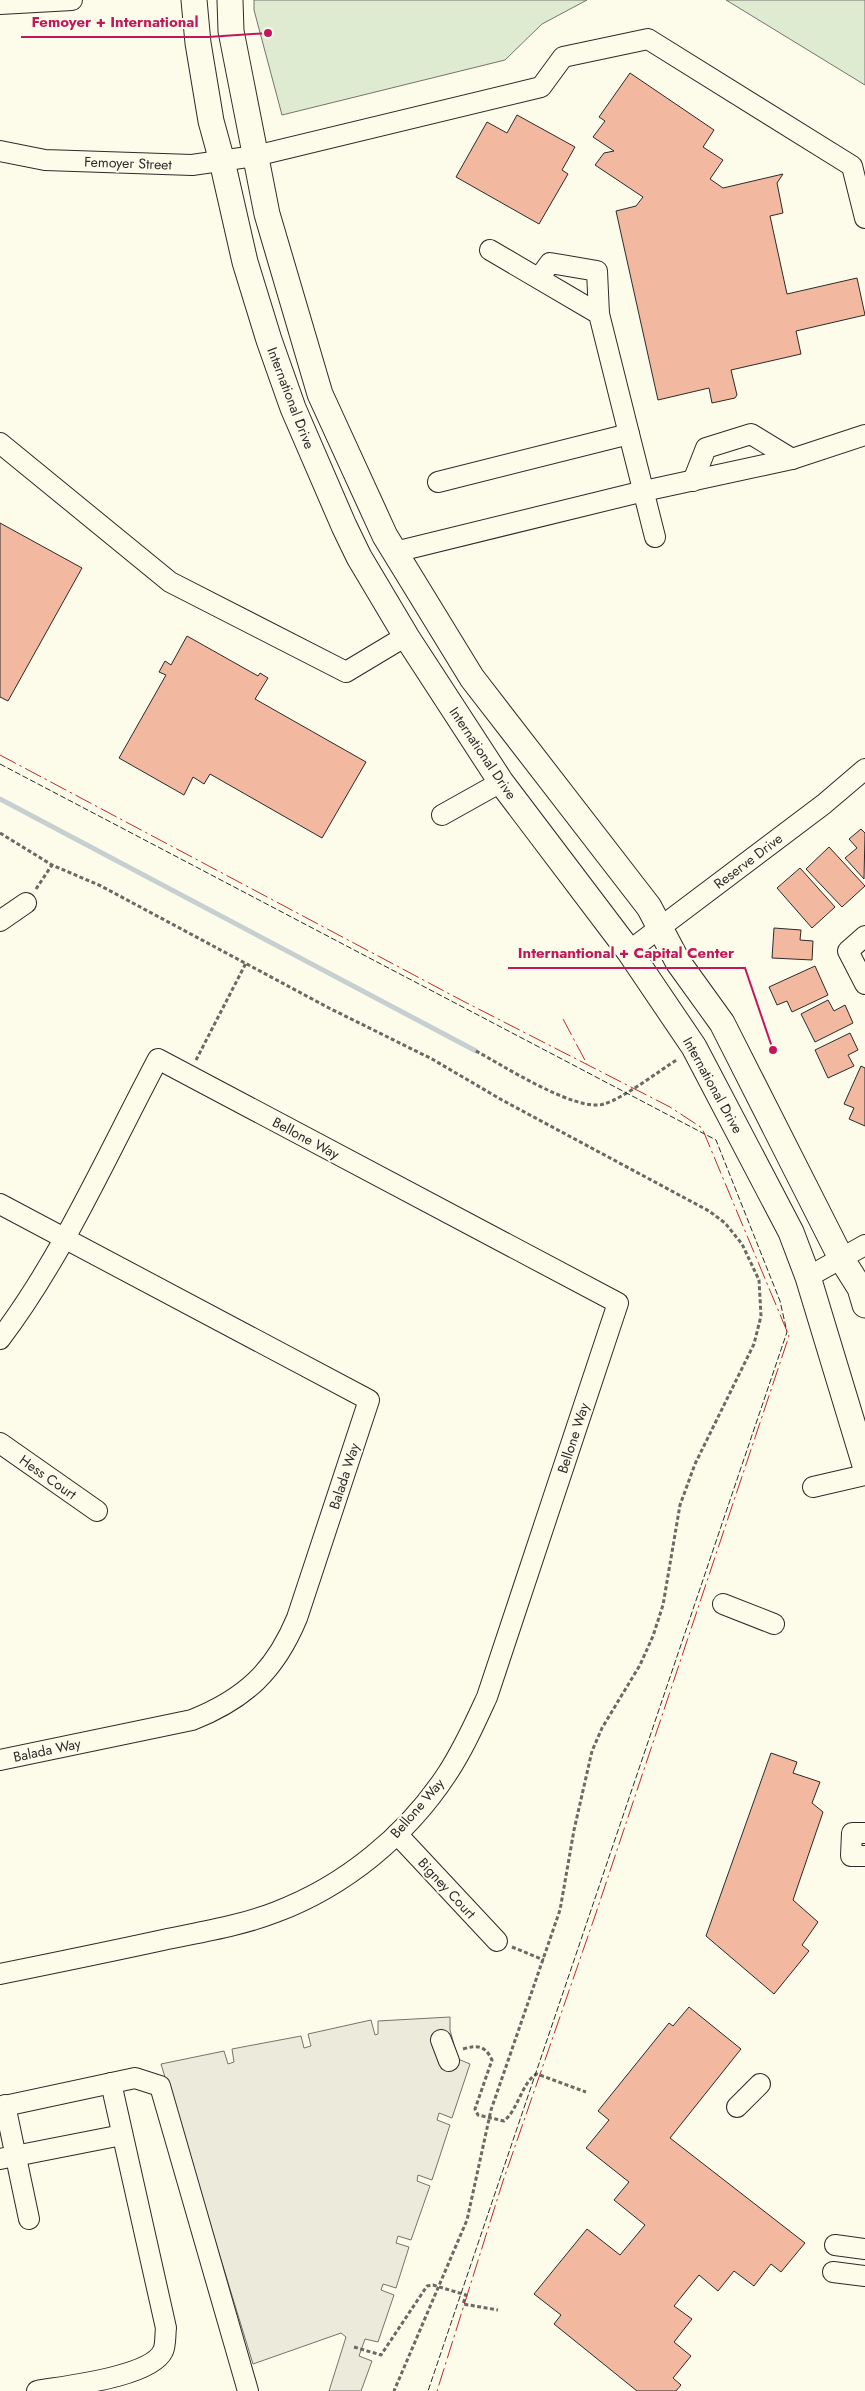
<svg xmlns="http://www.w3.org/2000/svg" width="865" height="2391" font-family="Jost,sans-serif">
	<rect width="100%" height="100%" fill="#fdfbea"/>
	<g fill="#deebd1" stroke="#74746e">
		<path d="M254,0h333l-45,24 -37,36 -223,55 -28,-105z"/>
		<path d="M726,0h139v85z"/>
	</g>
	<path fill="#eceadb" stroke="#74746e" d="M450,2017v13l8,29 12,5 -18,54 -13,-5 -2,7 13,5 -18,55 -14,-5 -1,6 13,5 -19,54 -13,-4 -2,7 13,4 -13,41 -13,-4 -2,6 13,5 -16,47 -13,-3 -6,17 13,5 -11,30h-32l17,-54 -5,-4 -88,31 -92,-300 63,-13 4,13 6,-2 -2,-13 69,-13 3,12 7,-2 -3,-12 63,-14 4,15 3,-1v-13z"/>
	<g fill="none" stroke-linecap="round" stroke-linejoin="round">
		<path stroke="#c7d0d0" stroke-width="5" d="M0,799l476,252"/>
	</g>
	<g fill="#f2b8a0" stroke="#2b2b2b">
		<path d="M630,73l84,57 -11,17 20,13 -13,19 13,9 60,-14 -6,9 6,30 -13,3 17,78 70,-16 8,37 -69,16 5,23 -70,16 6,25 -2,3 -23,5 -3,-15 -51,12 -42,-189 20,-5 7,-9 -48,-32 9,-12 10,-2 -21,-14 12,-16 -6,-4z"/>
		<path d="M517,115l58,32 -13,23 6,4 -29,50 -83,-47 31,-55 20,11z"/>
		<path d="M0,523l82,45 -74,133 -8,-4z"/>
		<path d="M187,636l71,40 2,-3 8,5 -13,21 111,63 -44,76 -112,-64 -6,10 -11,-7 -9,18 -65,-37 47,-83 -7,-3 6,-11 6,4z"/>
		<path d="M861,829l4,4 -1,46 -19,-21 12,-10 -8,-9z"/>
		<path d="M829,847l36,39 -23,21 -36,-38z"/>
		<path d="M800,868l35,39 -23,21 -35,-40z"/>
		<path d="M774,928l27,2 -1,10 13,1 -1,19 -40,-2z"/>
		<path d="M815,966l13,29 -36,17 -5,-11 -10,4 -8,-18z"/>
		<path d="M828,1000l6,11 11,-6 8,18 -38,19 -14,-28z"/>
		<path d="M850,1033l8,17 -10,5 6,11 -26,12 -13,-28z"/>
		<path d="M861,1066l4,2v58l-16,-7 5,-11 -10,-4z"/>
		<path d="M771,1753l26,9 -4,11 27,9 -8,21 11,9 -30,88 25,22 -16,23 7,6 -35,43 -68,-58z"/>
		<path d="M689,2007l52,42 -71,89 135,105 -24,29 -10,-8 -17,22 -20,-15 -16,20 -19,-16 -25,31 18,13 -18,23 17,14 -18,22 8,7 -5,6h-39l-83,-67 7,-9 -27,-21 53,-65 33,26 25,-30 -31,-25 15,-18 -43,-34 23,-28 -11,-9 71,-88 4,3z"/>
	</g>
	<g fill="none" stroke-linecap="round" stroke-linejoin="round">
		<g stroke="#2b2b2b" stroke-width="22">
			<g id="minor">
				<path d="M0,4l72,-4"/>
				<path d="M0,151l45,9 147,5 63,-9 286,-69 22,-30 85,-18 204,127 13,52"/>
				<path d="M539,278l11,-15 47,8 2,43"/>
				<path d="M629,434l26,103"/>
				<path d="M0,443l170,139 176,90 60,-36"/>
				<path d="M693,481l13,-33 45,-14 41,25"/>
				<path d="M438,482l191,-48 -30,-120 -109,-64"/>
				<path d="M395,552l249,-61 148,-32 73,-24"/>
				<path d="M442,815l59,-33"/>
				<path d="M0,921l26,-18"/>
				<path d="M865,936l-17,15 17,33"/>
				<path d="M629,951l195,-147 41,-35"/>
				<path d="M0,1204l369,196 -72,218c-22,53 -52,81 -105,102l-192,40"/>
				<path d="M808,1277l57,-32"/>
				<path d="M0,1339c63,-83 109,-188 158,-280l460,244 -131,394c-12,26 -24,53 -40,77 -40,61 -102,112 -171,138 -36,14 -75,20 -113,28 -55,12 -109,23 -163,34"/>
				<path d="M0,1443l97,68"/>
				<path d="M813,1487l52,-12"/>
				<path d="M723,1604l51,20"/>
				<path d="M865,1833h-13l-1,23h14"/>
				<path d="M397,1834l100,107"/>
				<path d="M441,2040l8,21"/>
				<path d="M5,2105l24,114"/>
				<path d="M0,2107l135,-29 25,8 88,305"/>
				<path d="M737,2107l23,-23"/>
				<path d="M0,2159l122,-24"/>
				<path d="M835,2245l30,4"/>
				<path d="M833,2272l32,4"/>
				<path d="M37,2391c28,-5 114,-14 126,-40 3,-6 2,-17 3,-23l-55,-245"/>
			</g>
		</g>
		<g stroke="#2b2b2b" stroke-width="27">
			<g id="major">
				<path d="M194,0l4,43 13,78 11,40 23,101 24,78 24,68 51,118 15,31 47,79 95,146 128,169 65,96 97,185 17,45 57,188"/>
				<path d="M230,0l1,31 36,183 53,180 65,142 87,142 177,229 29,55 44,61 119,235 19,30 5,17"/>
			</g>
		</g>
		<g stroke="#6a6964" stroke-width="3" stroke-dasharray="4 2.5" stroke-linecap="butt">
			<path d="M0,833l52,32 49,21 228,122 103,51 70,41 207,111 16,12 17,21 17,36 2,36 -7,28 -59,120 -15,41 -17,100 -10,31 -13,29 -38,63 -10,23 -18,79 -14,80 -69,200 -24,110 -73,171"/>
			<path d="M36,889l16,-24"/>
			<path d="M476,1051c26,14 101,62 128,53 20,-6 55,-33 74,-45"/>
			<path d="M196,1060l50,-97"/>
			<path d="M512,1947l32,13"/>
			<path d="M463,2049c14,-4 22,-4 29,11l-17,49 3,6 26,6c14,-11 19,-41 33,-47l49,18"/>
			<path d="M354,2347l27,8 46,-69 6,-1 33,10 -3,9 35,6"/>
		</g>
		<use href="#minor" stroke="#fdfbea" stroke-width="20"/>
		<use href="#major" stroke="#fdfbea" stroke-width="25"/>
		<path stroke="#2b2b2b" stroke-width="1" stroke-dasharray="6 2.5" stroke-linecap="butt" d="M0,764l716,376 64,161 7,31 -359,1059"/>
		<g stroke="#c62828" stroke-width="1" stroke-dasharray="18 4 2.5 4" stroke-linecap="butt">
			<path d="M0,755l461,245 209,107 32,21 87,208 -193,577 -93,268 -66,210"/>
			<path d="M563,1019l24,45"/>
		</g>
	</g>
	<g text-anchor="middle" stroke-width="4" stroke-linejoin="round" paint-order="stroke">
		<g font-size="14" fill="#2b2b2b" stroke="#fdfbea">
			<text transform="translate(128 163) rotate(2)" y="5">Femoyer Street</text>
			<text transform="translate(291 398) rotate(69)" y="5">International Drive</text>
			<text transform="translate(483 753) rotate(56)" y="5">International Drive</text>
			<text transform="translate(748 861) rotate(-37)" y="5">Reserve Drive</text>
			<text transform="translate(713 1085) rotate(61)" y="5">International Drive</text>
			<text transform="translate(306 1138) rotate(28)" y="5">Bellone Way</text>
			<text transform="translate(573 1438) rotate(-72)" y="5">Bellone Way</text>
			<text transform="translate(344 1476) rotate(-72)" y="5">Balada Way</text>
			<text transform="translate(48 1477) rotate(35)" y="5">Hess Court</text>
			<text transform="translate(47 1750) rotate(-12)" y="5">Balada Way</text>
			<text transform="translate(417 1808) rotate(-49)" y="5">Bellone Way</text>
			<text transform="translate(447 1888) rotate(47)" y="5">Bigney Court</text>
		</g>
	</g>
	<path fill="none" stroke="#c2185b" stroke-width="2" d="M268 33L208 37H21M773 1050L745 968H508"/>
	<g fill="#c2185b" stroke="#fdfbea" stroke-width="2">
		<circle cx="268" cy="33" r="5"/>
		<circle cx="773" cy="1050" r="5"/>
	</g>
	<g font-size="15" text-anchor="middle" font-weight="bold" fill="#c2185b" stroke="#fdfbea" stroke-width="4" stroke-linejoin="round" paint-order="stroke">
		<text x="115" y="27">Femoyer + International</text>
		<text x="626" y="958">Internantional + Capital Center</text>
	</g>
</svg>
